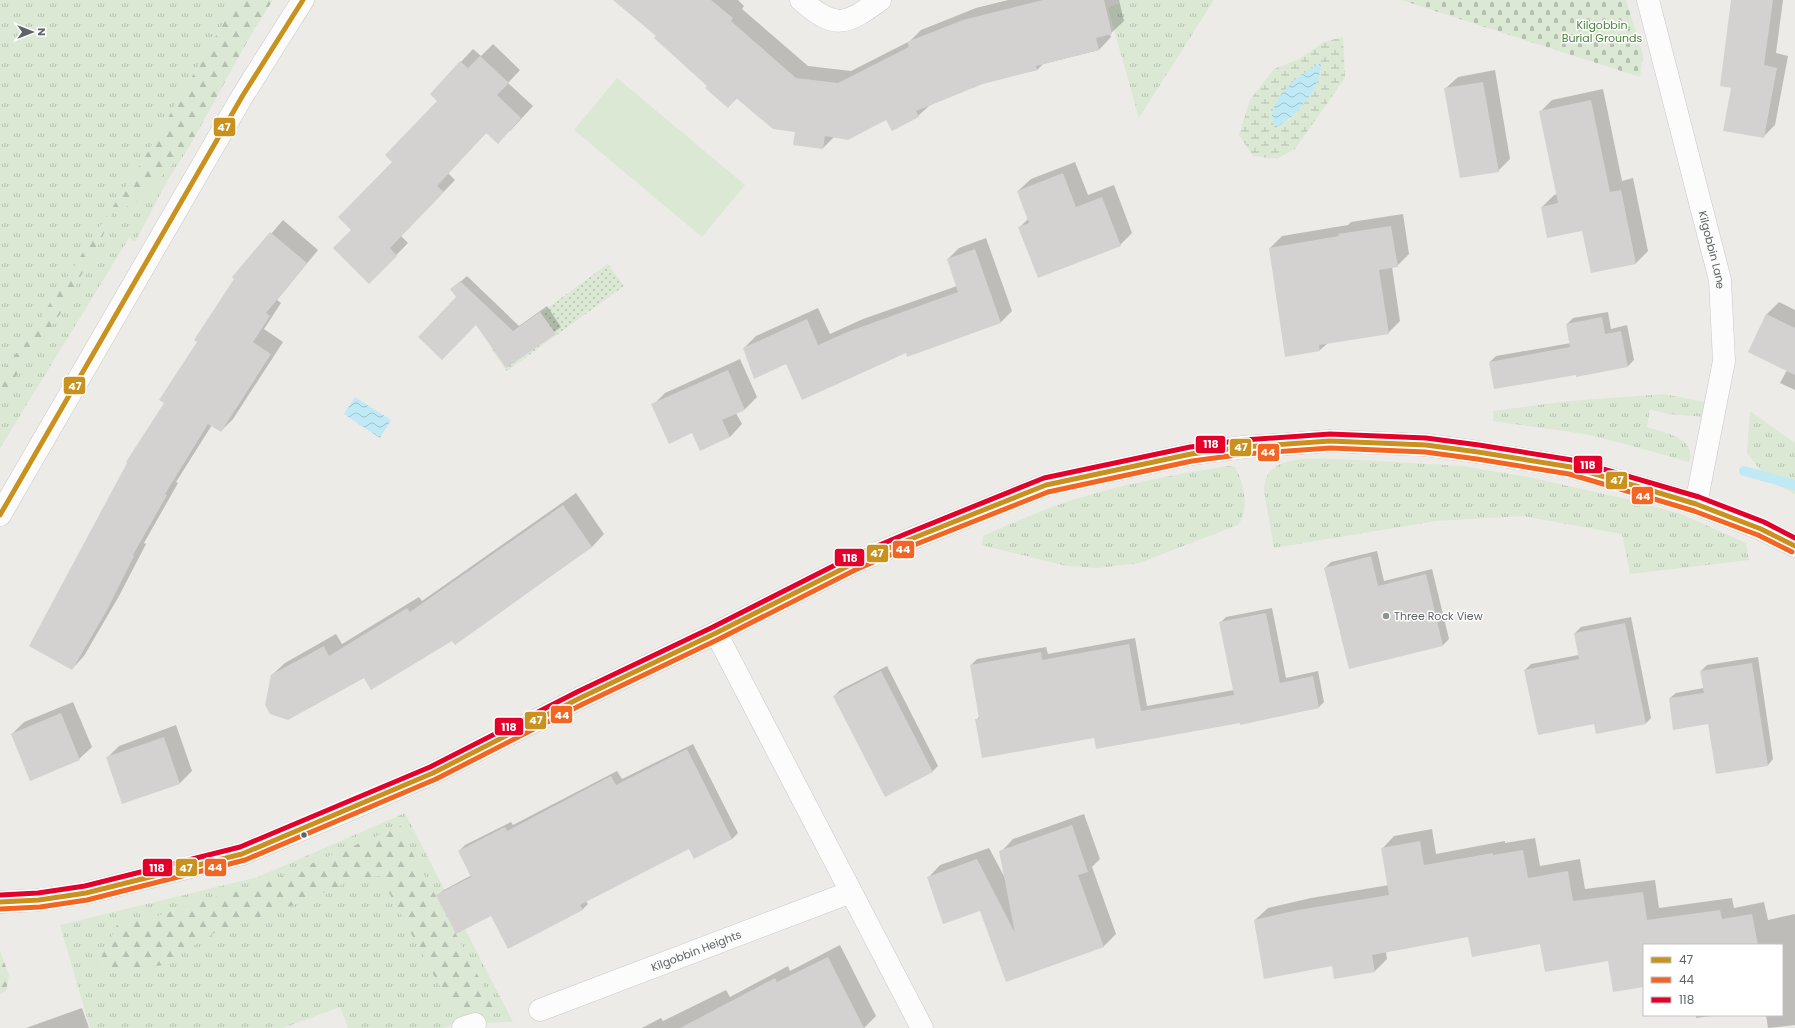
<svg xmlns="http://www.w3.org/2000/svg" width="1795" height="1028" font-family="Poppins,sans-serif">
	<defs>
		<pattern id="grass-tufts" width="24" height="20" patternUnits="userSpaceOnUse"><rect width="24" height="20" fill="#dbe8d4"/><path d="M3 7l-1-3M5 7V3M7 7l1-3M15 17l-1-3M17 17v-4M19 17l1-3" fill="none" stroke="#b5c0b0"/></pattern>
		<pattern id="forest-firs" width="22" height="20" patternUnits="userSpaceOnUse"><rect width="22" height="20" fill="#dbe8d4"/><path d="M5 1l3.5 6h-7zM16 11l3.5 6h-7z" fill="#b5c0b0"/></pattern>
		<pattern id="wetland-marsh" width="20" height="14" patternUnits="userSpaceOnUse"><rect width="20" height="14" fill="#dbe8d4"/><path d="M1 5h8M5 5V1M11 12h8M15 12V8" fill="none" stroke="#b5c0b0"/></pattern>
		<pattern id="cemetery-stones" width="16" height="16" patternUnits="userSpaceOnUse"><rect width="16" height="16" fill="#dbe8d4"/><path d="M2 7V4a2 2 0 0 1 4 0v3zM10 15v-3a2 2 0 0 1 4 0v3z" fill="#b5c0b0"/></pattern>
		<pattern id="garden-dots" width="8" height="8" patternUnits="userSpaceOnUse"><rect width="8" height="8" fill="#dbe8d4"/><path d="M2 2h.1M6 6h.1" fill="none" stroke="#b5c0b0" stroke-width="1.8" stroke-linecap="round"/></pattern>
		<pattern id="water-waves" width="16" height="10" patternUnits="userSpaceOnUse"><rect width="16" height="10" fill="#bfeaf5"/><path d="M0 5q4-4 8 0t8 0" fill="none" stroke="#9ec1ca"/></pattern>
	</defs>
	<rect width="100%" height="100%" fill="#edebe8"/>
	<g fill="url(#grass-tufts)">
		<path d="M0,0h237l-95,162 -34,52 31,-13 24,-27 26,-27 -20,31 -34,64 -6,-4 -129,210z"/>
		<path d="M1118,0h96l-75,118 -31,-110 11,-5z"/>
		<path d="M1664,394l50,10 -7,13 -40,-3 -17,-5 -3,18c16,5 51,12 42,35l-53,-15 -51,-13 -92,-13v-10l76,-10z"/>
		<path d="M1750,411l45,32v51l-28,-15 -20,-26z"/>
		<path d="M1342,459l121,7 65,11 103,23 50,14 65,29 3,17 -119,14 -8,-40 -99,-18 -87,5 -162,27 -10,-57c0,-39 50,-32 78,-32z"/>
		<path d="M1228,466l7,1c9,16 15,43 3,58l-99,38 -40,5 -32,-2 -85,-21 1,-9c32,-14 63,-28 96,-38 48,-15 99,-24 149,-32z"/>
		<path d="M405,813l108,209 -58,2 -12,4h-95l-8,-21 -57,21h-193l-30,-103 198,-48z"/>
	</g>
	<g fill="url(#forest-firs)">
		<path d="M237,0h36l-20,31 -64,116 -26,27 -24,27 -26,11 -12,28 -23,41 -9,21 -42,57 -27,42v-26l22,-29 120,-184z"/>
		<path d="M401,826l14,33 15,26 66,125 -45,-3 -71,-131 -22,2 -54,23 -90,32 -51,32 -26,4 -43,3 24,-49 39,-7 47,-16 54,-14z"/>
		<path d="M0,951l9,24 -3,16 -6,3z"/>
	</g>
	<path fill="url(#wetland-marsh)" fill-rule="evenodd" d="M1343,37l2,41 -50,71 -18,10 -24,-3 -14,-21 11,-35 24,-31 25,-10 25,-17zM1321,63c0,24 -19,41 -33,58l-12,-20c14,-15 26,-28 45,-38z"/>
	<path fill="url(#cemetery-stones)" d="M1401,0h225l17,55 -3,22z"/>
	<path fill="url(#garden-dots)" d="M608,264l16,22 -117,85 -16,-22z"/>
	<path fill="#dbe8d4" d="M617,78l128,107 -43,52 -128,-107z"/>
	<g fill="url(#water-waves)">
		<path d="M1321,63c0,26 -24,53 -46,65 -1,-3 -3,-8 -3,-12 2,-24 30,-43 49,-53z"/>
		<path d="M355,397l36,23 -11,18 -36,-24z"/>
	</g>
	<g fill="#0003">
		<path d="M615,0h123l6,6 -2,3 66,57 43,5 59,-30 11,-11 55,-22 32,-8h111l5,21 -14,13 1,3 -12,13 -56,14 -6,6 -55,13 -52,22 -12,11 -32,2 -52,19 -11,11 -86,-50 -9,9 -19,-21 -52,-50z"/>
		<path d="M1732,0h51l-7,53 12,3 -13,69 -12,12 -31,-49z"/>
		<path d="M493,44l27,26 -12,13 25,23 -23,25 -23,1 -39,41 7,7 -54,56 7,7 -39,40 -17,-53 41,-68 46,-61 -8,-7 42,-45 8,7z"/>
		<path d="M1495,70l15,89 -12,12 -53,-82 13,-12z"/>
		<path d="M1603,89l19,92 11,-3 15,73 -12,12 -44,9 -9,-42 -41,-23 12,-12 3,-1 -17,-82 12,-12z"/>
		<path d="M1075,162l13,33 26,-10 18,48 -12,12 -100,-18 9,-9 -11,-27 13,-12z"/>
		<path d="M1403,214l6,40 -12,12 -5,1 8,54 -12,12 -60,10 -8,7 -34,6 -16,-108 12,-12 66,-11 3,-3z"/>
		<path d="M283,220l35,30 -41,50 4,3 -17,26 19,13 -50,77 -12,12 -9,-6 -36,57 2,1 -34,60 2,1 -27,52 -35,60 -12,13 93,-267 70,-124 -1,-1z"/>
		<path d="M986,238l26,73 -11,11 -95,30 -120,10 -42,-14 12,-12 62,-28 12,26 33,-15 94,-33 -9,-27 11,-11z"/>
		<path d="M467,276l52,50 28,-20 14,21 -54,40 -50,-70 1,-13z"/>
		<path d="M1779,302l16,8v80l-15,-7 7,-13 -38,-18 18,-38z"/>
		<path d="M1608,312l3,17 16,-4 7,35 -6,6 -51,7 -87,-11 6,-6 75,-13 -4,-19 6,-6z"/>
		<path d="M740,359l17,38 -12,12 -9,4 6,11 -12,13 -37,-5 -40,-27 12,-12z"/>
		<path d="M576,493l28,41 -12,13 -137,96 -3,-4 -88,37 -92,-1 13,-12 51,-29 6,10 77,-47 3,4z"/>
		<path d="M1377,551l7,30 48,-12 17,70 -6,6 -118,-77 6,-6z"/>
		<path d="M1272,608l14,70 32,-7 6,31 -6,6 -77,14 -146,15 -119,-17 4,-4 -9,-51 6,-6 69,-12 2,7 87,-16 12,68 87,-16 -14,-67 6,-6z"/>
		<path d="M1631,617l20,101 -6,6 -50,-1 -70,-53 6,-6 48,-9 -4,-22 6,-6z"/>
		<path d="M1758,657l15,102 -5,6 -59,-42 -39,-25 6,-5 28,-5 -3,-17 6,-6z"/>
		<path d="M887,666l51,100 -6,6 -98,-76 6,-6z"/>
		<path d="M73,702l19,45 -13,12 -67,-25 12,-12z"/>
		<path d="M176,725l16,46 -12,12 -57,20 -16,-45 12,-12z"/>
		<path d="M693,744l45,89 -6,6 -38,18 -5,-9 -103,53 2,3 -6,6 -90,5 -54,-20 6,-5 28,-15 -13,-24 6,-6 46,-23 2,3 104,-54 5,8z"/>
		<path d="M1084,814l16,45 -8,8 24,67 -12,12 -97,35 -26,-72 -53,-31 12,-13 49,-17 16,30 -4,-26 12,-13z"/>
		<path d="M1432,829l4,25 69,-13v2l30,-5 5,28 40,-7 5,30 70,-9 4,28 73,-10 2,10 30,-6 4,18 27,-6v111l-27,3 -2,-13h16v-70h-138v41l-35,-26 -68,-17 -72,-7 -83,16 1,7 -12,12 -40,7 -3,-14 -77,-44 13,-12 43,-10 78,-13 -7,-36 12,-13z"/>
		<path d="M840,945l36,71 -12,12h-222l19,-10 2,3 63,-31 4,7 58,-31 2,5z"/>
		<path d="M82,1008l7,20h-63z"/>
		<path d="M1696,1015h23l-23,3z"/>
	</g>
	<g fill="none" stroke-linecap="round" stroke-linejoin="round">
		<path stroke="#bfeaf5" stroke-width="10" d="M1744,471l51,14"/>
	</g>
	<g fill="#d4d2d1">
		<path d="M613,0h98l22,18 -2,3 65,57 42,5 71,-36 -2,-5 56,-22 80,-20h61l8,34 -16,4 3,12 -63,16 1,4 -54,14 -67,27 3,6 -27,14 -6,-11 -38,20 -23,-4 -2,13 -30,-4 2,-13 -22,-3 -37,-31 -8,10 -23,-20 2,-2 -53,-48 2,-2z"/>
		<path d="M1731,0h42l-9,65 13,3 -13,70 -41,-7 8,-43 -11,-2z"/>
		<path d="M480,56l29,27 -12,12 24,23 -23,26 -12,-11 -49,53 7,6 -54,56 7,8 -28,28 -36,-36 18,-18 -13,-13 54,-55 -7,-7 52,-54 -7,-7 30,-33 8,7z"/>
		<path d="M1483,82l16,90 -39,6 -16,-90z"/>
		<path d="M1591,100l19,92 11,-2 15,74 -45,9 -9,-42 -35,7 -6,-31 17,-4 -19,-92z"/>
		<path d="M1063,173l13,34 26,-10 19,49 -83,32 -20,-51 11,-4 -12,-32z"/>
		<path d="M1391,226l7,41 -19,3 10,64 -70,11 1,6 -35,6 -16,-109 70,-12 -1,-2z"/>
		<path d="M270,232l37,31 -41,50 4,3 -17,26 18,12 -50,78 -13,-8 -43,70 2,1 -34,60 1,1 -27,54 -35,60 -43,-24 98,-183 -1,-1 38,-59 -5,-3 38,-58 -3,-2 40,-61 -2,-2z"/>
		<path d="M975,249l26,74 -94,34 -1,-4 -104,47 -16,-36 -32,15 -11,-31 64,-29 11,26 32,-14 108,-39 -11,-33z"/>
		<path d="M460,281l53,50 27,-19 16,22 -50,34 -30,-43 -34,35 -24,-23 38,-40 -6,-8z"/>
		<path d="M1766,314l29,14v47l-47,-23z"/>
		<path d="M1602,317l3,17 16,-3 7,36 -52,10v-2l-82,14 -5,-27 81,-15 -4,-23z"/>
		<path d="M728,370l17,40 -23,10 8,17 -30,14 -8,-18 -23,11 -18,-40z"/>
		<path d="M563,505l29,42 -137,98 -3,-4 -81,49 -7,-12 -76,42 -18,-6 -5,-9 6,-30 53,-29 5,10 78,-48 3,4z"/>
		<path d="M1371,556l7,30 48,-12 17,72 -94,23 -25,-101z"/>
		<path d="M1266,613l14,70 33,-7 6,32 -79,17v-2l-144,26 -2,-11 -112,20 -7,-39h4l-9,-54 71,-13 1,8 87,-16 12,67 93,-16 -15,-73z"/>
		<path d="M1625,623l21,101 -50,10 -2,-10 -56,11 -14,-65 55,-11 -5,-26z"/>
		<path d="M1752,663l16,103 -52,8 -8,-50 -35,6 -4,-32 35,-5 -4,-22z"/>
		<path d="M881,671l52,101 -48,25 -52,-101z"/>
		<path d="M61,713l19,47 -50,21 -19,-47z"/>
		<path d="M164,737l16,47 -58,20 -16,-47z"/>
		<path d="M687,749l45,90 -38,20 -5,-10 -109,56 3,5 -75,39 -17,-33 -35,18 -20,-39 35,-18 -13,-26 47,-24 2,4 104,-55 5,9z"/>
		<path d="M1072,825l16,47 -10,3 26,72 -98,35 -26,-71 -37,13 -16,-47 50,-18 38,74 -16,-82z"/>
		<path d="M1420,841l4,24 69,-12v2l30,-5 5,28 40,-7 5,30 70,-9 4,28 73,-10 2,9 30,-5 6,31h-114v42l-31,5 -5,-31 -63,11 -5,-28 -68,13 -4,-20 -96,18 3,17 -41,7 -2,-13 -68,13 -10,-59 44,-10 91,-15 -8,-47z"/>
		<path d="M828,957l36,71h-184l95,-50 2,4z"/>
	</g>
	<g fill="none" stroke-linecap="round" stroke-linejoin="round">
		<g stroke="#c9c9c8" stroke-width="23">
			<g id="street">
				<path d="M801,0c34,30 45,25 79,0"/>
				<path id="s1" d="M1648,0l72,280 4,81 -28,143"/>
				<path d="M716,633l206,395"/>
				<path id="s2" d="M540,1010l311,-118"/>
				<path d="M463,1028l12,-4"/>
			</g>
		</g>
		<g stroke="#c9c9c8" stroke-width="23">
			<g id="secondary">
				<path d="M0,515l243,-420 60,-95"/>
				<path d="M0,902l39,-2 47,-7 156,-39 109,-45 82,-36 147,-75 136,-65 136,-69 54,-23 140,-56 145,-31 53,-7 86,-6 96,4 52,7 93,15 85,25 40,12 65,25 34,17"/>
			</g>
		</g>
		<use href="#street" stroke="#fcfcfc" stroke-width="22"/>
		<use href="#secondary" stroke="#fcfcfc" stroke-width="22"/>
		<g stroke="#fff" stroke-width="8">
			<g id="bus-1">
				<path d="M0,515l243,-420 60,-95"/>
				<path d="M0,902l39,-2 47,-7 156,-39 191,-81 147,-75 136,-65 136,-69 54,-23 140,-56 145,-31 53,-7 86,-6 96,4 52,7 93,15 85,25 40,12 65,25 34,17"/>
			</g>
		</g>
		<g stroke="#fff" stroke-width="8">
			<path id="bus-2" d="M0,909l40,-2 47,-7 158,-40 191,-81 147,-75 136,-65 136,-69 54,-23 139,-55 144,-31 53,-7 85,-6 95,4 52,7 92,15 85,25 40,12 64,24 34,17"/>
		</g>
		<g stroke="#fff" stroke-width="8">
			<path id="bus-3" d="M0,895l38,-2 47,-7 155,-39 190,-80 147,-75 136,-65 136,-69 54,-23 141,-57 146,-31 54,-7 86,-6 96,4 53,7 93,15 86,25 41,12 65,25 31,16"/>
		</g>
		<use href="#bus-1" stroke="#c9921e" stroke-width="5"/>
		<use href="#bus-2" stroke="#f26522" stroke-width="5"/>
		<use href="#bus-3" stroke="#e4002b" stroke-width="5"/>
	</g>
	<circle fill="#909393" stroke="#fff" stroke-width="1.5" cx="1386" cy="616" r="4"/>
	<circle fill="#5e6365" stroke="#fff" stroke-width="1.5" cx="304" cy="835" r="3.5"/>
	<g text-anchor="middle" stroke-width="3" stroke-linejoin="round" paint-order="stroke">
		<g font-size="11" fill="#47803a" stroke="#fff">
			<text x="1602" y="29">Kilgobbin<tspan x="1602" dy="13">Burial Grounds</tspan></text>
		</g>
		<g font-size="11" fill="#5e6365" stroke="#fff">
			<text dy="4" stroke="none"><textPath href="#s1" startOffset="258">Kilgobbin Lane</textPath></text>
			<text dy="4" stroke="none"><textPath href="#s2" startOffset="167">Kilgobbin Heights</textPath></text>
		</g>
		<g font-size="11" fill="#5e6365" stroke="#fff" text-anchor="start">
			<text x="1394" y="620">Three Rock View</text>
		</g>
	</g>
	<g stroke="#fff" stroke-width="1.5">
		<rect x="213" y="117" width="23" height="20" rx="4" fill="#c9921e"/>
		<rect x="63" y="376" width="23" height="19" rx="4" fill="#c9921e"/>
		<rect x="1195" y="435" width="31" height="19" rx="4" fill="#e4002b"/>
		<rect x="1229" y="438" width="23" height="19" rx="4" fill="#c9921e"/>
		<rect x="1257" y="443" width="23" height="19" rx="4" fill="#f26522"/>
		<rect x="1573" y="455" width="30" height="19" rx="4" fill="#e4002b"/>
		<rect x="1605" y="471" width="23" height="19" rx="4" fill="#c9921e"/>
		<rect x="1631" y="486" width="23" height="19" rx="4" fill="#f26522"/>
		<rect x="892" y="540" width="23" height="19" rx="4" fill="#f26522"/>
		<rect x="866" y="544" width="23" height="19" rx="4" fill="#c9921e"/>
		<rect x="834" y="548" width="31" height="19" rx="4" fill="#e4002b"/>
		<rect x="550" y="705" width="23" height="19" rx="4" fill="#f26522"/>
		<rect x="524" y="711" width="23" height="19" rx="4" fill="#c9921e"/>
		<rect x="494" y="717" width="30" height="19" rx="4" fill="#e4002b"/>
		<rect x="204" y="858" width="23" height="19" rx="4" fill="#f26522"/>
		<rect x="142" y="858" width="31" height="19" rx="4" fill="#e4002b"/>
		<rect x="175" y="858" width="23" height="19" rx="4" fill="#c9921e"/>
	</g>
	<g font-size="11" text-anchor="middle" font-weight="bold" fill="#fff">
		<text x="224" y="131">47</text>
		<text x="75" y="390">47</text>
		<text x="1211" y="448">118</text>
		<text x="1241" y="451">47</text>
		<text x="1268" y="456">44</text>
		<text x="1588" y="469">118</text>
		<text x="1617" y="484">47</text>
		<text x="1643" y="500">44</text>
		<text x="903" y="553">44</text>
		<text x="877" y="557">47</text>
		<text x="850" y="562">118</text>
		<text x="562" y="719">44</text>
		<text x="536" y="724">47</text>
		<text x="509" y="731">118</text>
		<text x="215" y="871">44</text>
		<text x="157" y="872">118</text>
		<text x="186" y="872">47</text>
	</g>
	<rect x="1643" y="944" width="140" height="72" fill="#ffffff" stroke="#bfc1c1"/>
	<rect x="1651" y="957" width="20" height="6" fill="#c9921e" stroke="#bfc1c1"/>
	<text x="1679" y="964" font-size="12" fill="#5e6365">47</text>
	<rect x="1651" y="977" width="20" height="6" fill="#f26522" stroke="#bfc1c1"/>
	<text x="1679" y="984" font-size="12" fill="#5e6365">44</text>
	<rect x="1651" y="997" width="20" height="6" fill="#e4002b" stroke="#bfc1c1"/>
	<text x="1679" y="1004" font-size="12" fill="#5e6365">118</text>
	<g transform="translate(32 32) rotate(90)" stroke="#ffffff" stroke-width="3" paint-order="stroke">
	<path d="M0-3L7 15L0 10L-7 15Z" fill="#5e6365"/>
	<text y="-6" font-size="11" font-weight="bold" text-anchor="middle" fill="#5e6365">N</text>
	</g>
</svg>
